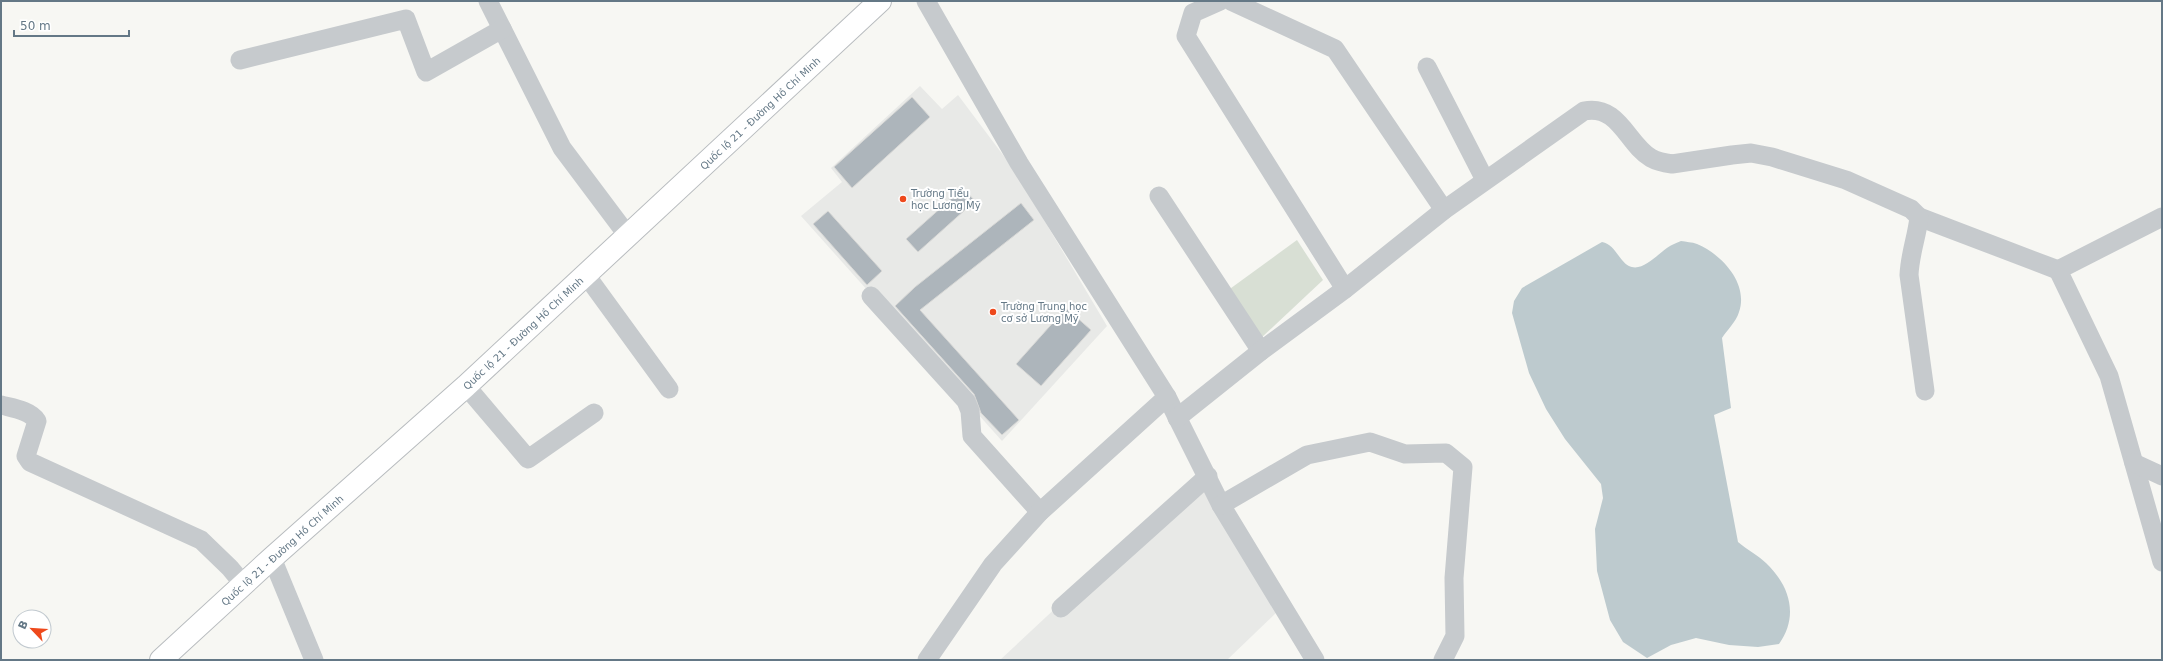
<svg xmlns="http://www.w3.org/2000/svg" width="2163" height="661" font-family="'DejaVu Sans',sans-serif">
	<rect width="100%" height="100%" fill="#f7f7f3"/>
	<g fill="#e8e9e7">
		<path d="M920,86l22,23 16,-14 57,76 92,155 -105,115 -201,-225 41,-34 -11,-14z"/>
		<path d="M1195,478l84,132 -52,50h-227z"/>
	</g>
	<path fill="#d8dfd4" d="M1297,240l26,40 -63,59 -33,-48z"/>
	<path fill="#bdcace" d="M1681,241c5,1 11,1 16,3 24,10 52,39 42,68 -3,10 -12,18 -17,26l9,70 -17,7 24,127c9,8 20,13 28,21 24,23 33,53 13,81l-21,3 -29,-2 -33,-7 -25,7 -24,13 -24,-16 -13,-22 -13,-49 -2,-42 8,-31 -2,-14 -36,-45 -19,-30 -17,-36 -17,-60 2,-12 8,-13 80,-46c10,2 14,11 20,18 16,20 34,-6 48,-14 3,-2 7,-3 11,-5z"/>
	<g fill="#adb5bb" stroke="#d8d8d6">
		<path d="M912,97l18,20 -78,71 -18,-21z"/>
		<path d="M963,188l12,13 -57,51 -12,-13z"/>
		<path d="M1021,203l13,17 -114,90 99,110 -17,15 -21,-22 -7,-19 -79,-88 20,-19z"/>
		<path d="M828,211l54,60 -15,14 -54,-61z"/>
		<path d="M1066,308l25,22 -50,56 -25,-22z"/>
	</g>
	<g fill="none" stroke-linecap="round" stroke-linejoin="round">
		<g stroke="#b8bcbf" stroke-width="24">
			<path id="highway" d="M161,660l111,-102 194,-172 414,-385"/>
		</g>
		<g stroke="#c6cacd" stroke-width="19">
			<path d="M488,1l74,147 66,88"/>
			<path d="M926,1l93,162 148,234 54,108 94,155"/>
			<path d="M1220,1l-27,12 -7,23 159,253"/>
			<path d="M1231,1l104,48 109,161"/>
			<path d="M240,60l166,-41 20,53 76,-43"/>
			<path d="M1427,67l58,113"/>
			<path d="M1159,196l102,155"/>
			<path d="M1919,217l139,53"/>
			<path d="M2162,217l-104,53 51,106 53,186"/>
			<path d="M586,275l83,114"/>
			<path d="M871,296l95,105 4,10 2,25 68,76"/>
			<path d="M466,386l62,73 66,-46"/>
			<path d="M1,405c11,3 29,5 36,16l-11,35 4,6 171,78 29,28 14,17"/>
			<path d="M1177,418l84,-67 84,-62 99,-79 140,-99c35,-7 43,33 67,47 7,4 14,5 21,6l60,-9 19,-2 21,4 74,23 65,29 8,8c-2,20 -9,36 -10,58l16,116"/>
			<path d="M2134,463l28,13"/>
			<path d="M1221,505l86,-50 63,-13 35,12 41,-1 17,14 -9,111 1,58 -12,24"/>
			<path d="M272,558l42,102"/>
			<path d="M1061,608l147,-132"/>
			<path d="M927,660l66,-96 47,-52 127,-115"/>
		</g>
		<use href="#highway" stroke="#fff" stroke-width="22"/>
	</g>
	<g fill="#ee491c" stroke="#fff" stroke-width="1.5">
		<circle cx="903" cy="199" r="4"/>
		<circle cx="993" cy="312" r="4"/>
	</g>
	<g text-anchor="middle" stroke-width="4" stroke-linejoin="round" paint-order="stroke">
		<g font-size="10" fill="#647886" stroke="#fff">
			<text transform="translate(760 113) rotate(-43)" y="4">Quốc lộ 21 - Đường Hồ Chí Minh</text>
			<text transform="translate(523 333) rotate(-43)" y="4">Quốc lộ 21 - Đường Hồ Chí Minh</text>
			<text transform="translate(282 550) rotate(-42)" y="4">Quốc lộ 21 - Đường Hồ Chí Minh</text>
		</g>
		<g font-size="10" fill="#647886" stroke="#fff" text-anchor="start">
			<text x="911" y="197">Trường Tiểu<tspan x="911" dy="12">học Lương Mỹ</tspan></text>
			<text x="1001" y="310">Trường Trung học<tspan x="1001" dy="12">cơ sở Lương Mỹ</tspan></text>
		</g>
	</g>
	<rect width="2163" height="661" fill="none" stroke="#647886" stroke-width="4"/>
	<g transform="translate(32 629) rotate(295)"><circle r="19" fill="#ffffff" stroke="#c1c9cf"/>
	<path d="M0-3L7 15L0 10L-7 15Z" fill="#ee491c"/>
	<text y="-6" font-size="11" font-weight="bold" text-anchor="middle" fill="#647886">B</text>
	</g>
	<path d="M14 30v6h115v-6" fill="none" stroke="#647886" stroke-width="2"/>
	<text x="20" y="30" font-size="12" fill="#647886" stroke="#ffffff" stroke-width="3" paint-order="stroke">50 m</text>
</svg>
